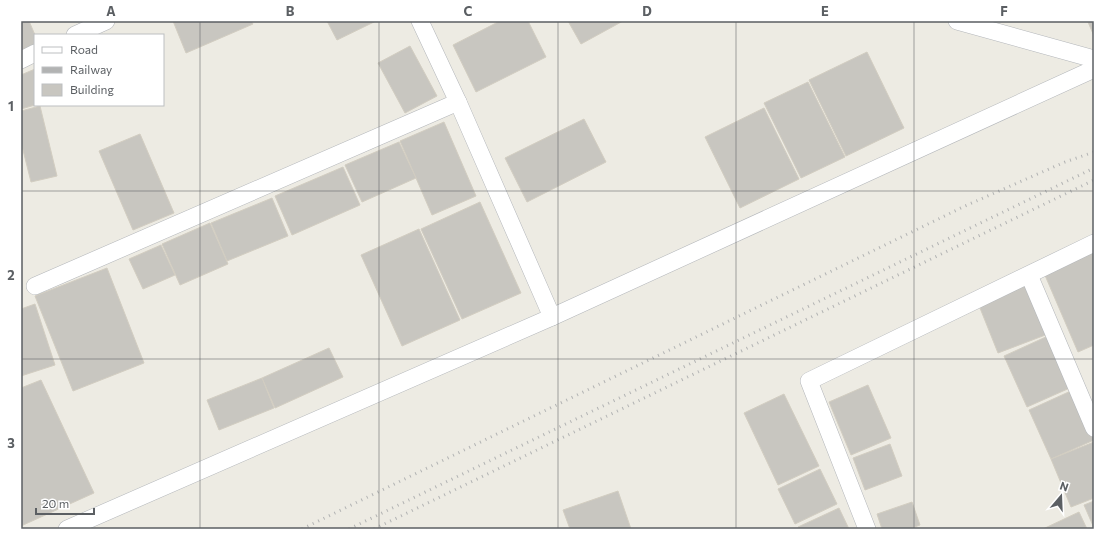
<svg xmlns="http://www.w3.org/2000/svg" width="1115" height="550" font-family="Commissioner,sans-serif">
	<rect width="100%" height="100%" fill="#edebe3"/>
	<g fill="#c8c6c0" stroke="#d2cdc1">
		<path d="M21,21h8l6,14v9l-14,6z"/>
		<path d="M173,21h78l2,3 -67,29z"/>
		<path d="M327,21h49l-39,19z"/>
		<path d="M500,21h28l18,36 -70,35 -23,-47z"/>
		<path d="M568,21h55l-42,23z"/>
		<path d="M1089,21h5v15l-6,-14z"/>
		<path d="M410,46l27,50 -32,17 -27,-50z"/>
		<path d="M867,52l37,76 -58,28 -37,-76z"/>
		<path d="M35,69v36l-14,4v-34z"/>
		<path d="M808,82l37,75 -44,21 -37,-75z"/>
		<path d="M40,106l17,70 -26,6 -10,-40v-31z"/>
		<path d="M764,108l35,71 -59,29 -35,-71z"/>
		<path d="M584,119l22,43 -79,40 -22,-44z"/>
		<path d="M444,122l32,74 -44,19 -32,-74z"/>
		<path d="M140,134l34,79 -41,17 -34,-79z"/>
		<path d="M399,142l17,36 -54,24 -17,-37z"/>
		<path d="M343,167l17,38 -68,30 -17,-39z"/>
		<path d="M272,198l16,38 -61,25 -16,-38z"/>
		<path d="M480,202l41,91 -59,26 -41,-90z"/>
		<path d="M210,223l18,41 -48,21 -18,-41z"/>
		<path d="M419,229l41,91 -58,26 -41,-91z"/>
		<path d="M161,245l14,30 -32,14 -14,-30z"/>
		<path d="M1094,250v95l-16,7 -34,-79z"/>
		<path d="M107,268l37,95 -71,28 -38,-95z"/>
		<path d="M1028,283l20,51 -50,19 -20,-50z"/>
		<path d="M35,304l20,61 -34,11v-67z"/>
		<path d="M1048,336l24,51 -45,20 -23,-51z"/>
		<path d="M329,348l14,29 -68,31 -13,-30z"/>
		<path d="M262,378l12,30 -55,22 -12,-30z"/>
		<path d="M41,380l53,113 -73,33v-138z"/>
		<path d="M868,385l23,53 -40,17 -22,-53z"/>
		<path d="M1073,390l21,47v3l-43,19 -22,-49z"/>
		<path d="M784,394l35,72 -41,19 -34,-72z"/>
		<path d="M1094,442v56l-23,9 -20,-48z"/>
		<path d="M890,444l12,32 -37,14 -12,-32z"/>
		<path d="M820,469l17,35 -42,20 -17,-35z"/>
		<path d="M618,491l13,38h-61l-7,-19z"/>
		<path d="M1094,501v27l-10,-23z"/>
		<path d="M912,502l8,23 -11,4h-27l-5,-15z"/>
		<path d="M839,508l10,21h-50l-1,-2z"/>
		<path d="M1079,512l8,17h-44z"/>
	</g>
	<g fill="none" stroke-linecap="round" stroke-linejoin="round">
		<g stroke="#b3b6ba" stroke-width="18">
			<g id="street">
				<path d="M420,21l38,81 94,215"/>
				<path d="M957,21l137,38"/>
				<path d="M75,35l31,-14"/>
				<path d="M21,60l14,-7"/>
				<path d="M1029,275l65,153"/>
				<path d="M35,286l423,-184"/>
				<path d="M67,529l485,-212 542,-248"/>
				<path d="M867,529l-58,-148 285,-138"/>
			</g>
		</g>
		<use href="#street" stroke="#fff" stroke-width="17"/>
		<g stroke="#b2b3b3" stroke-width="3" stroke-dasharray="1 5" stroke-linecap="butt">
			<path d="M302,529l663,-323 100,-44 29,-10"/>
			<path d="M349,529l745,-361"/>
			<path d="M374,529l720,-349"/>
		</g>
	</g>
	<path fill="none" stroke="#5b5f63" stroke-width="1" stroke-opacity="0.55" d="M200,21v508M379,21v508M558,21v508M736,21v508M914,21v508M21,191h1073M21,359h1073"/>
	<rect width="1115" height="550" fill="none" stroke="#ffffff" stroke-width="44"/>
	<rect x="34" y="34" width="130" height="72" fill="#ffffff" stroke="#bdbfc1"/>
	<rect x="42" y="47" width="20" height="6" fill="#ffffff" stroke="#bdbfc1"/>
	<text x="70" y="54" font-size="12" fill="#5b5f63">Road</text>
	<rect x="42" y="67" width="20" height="6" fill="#b2b3b3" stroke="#bdbfc1"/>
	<text x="70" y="74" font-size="12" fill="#5b5f63">Railway</text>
	<rect x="42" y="84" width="20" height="12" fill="#c8c6c0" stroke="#bdbfc1"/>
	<text x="70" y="94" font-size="12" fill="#5b5f63">Building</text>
	<g transform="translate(1061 496) rotate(19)" stroke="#ffffff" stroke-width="3" paint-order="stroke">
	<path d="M0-3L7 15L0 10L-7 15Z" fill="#5b5f63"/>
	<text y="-6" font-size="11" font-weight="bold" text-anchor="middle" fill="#5b5f63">N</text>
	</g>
	<path d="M36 508v6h58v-6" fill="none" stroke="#5b5f63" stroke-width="2"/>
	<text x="42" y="508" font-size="12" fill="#5b5f63" stroke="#ffffff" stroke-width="3" paint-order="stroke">20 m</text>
	<rect x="22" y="22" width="1071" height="506" fill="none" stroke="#5b5f63" stroke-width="1.5"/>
	<g font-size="13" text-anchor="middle" font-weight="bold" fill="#5b5f63">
		<text x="111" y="16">A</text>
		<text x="290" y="16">B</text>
		<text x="468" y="16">C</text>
		<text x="647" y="16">D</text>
		<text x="825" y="16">E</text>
		<text x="1004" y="16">F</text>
		<text x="11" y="111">1</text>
		<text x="11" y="280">2</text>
		<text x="11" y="448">3</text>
	</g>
</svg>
